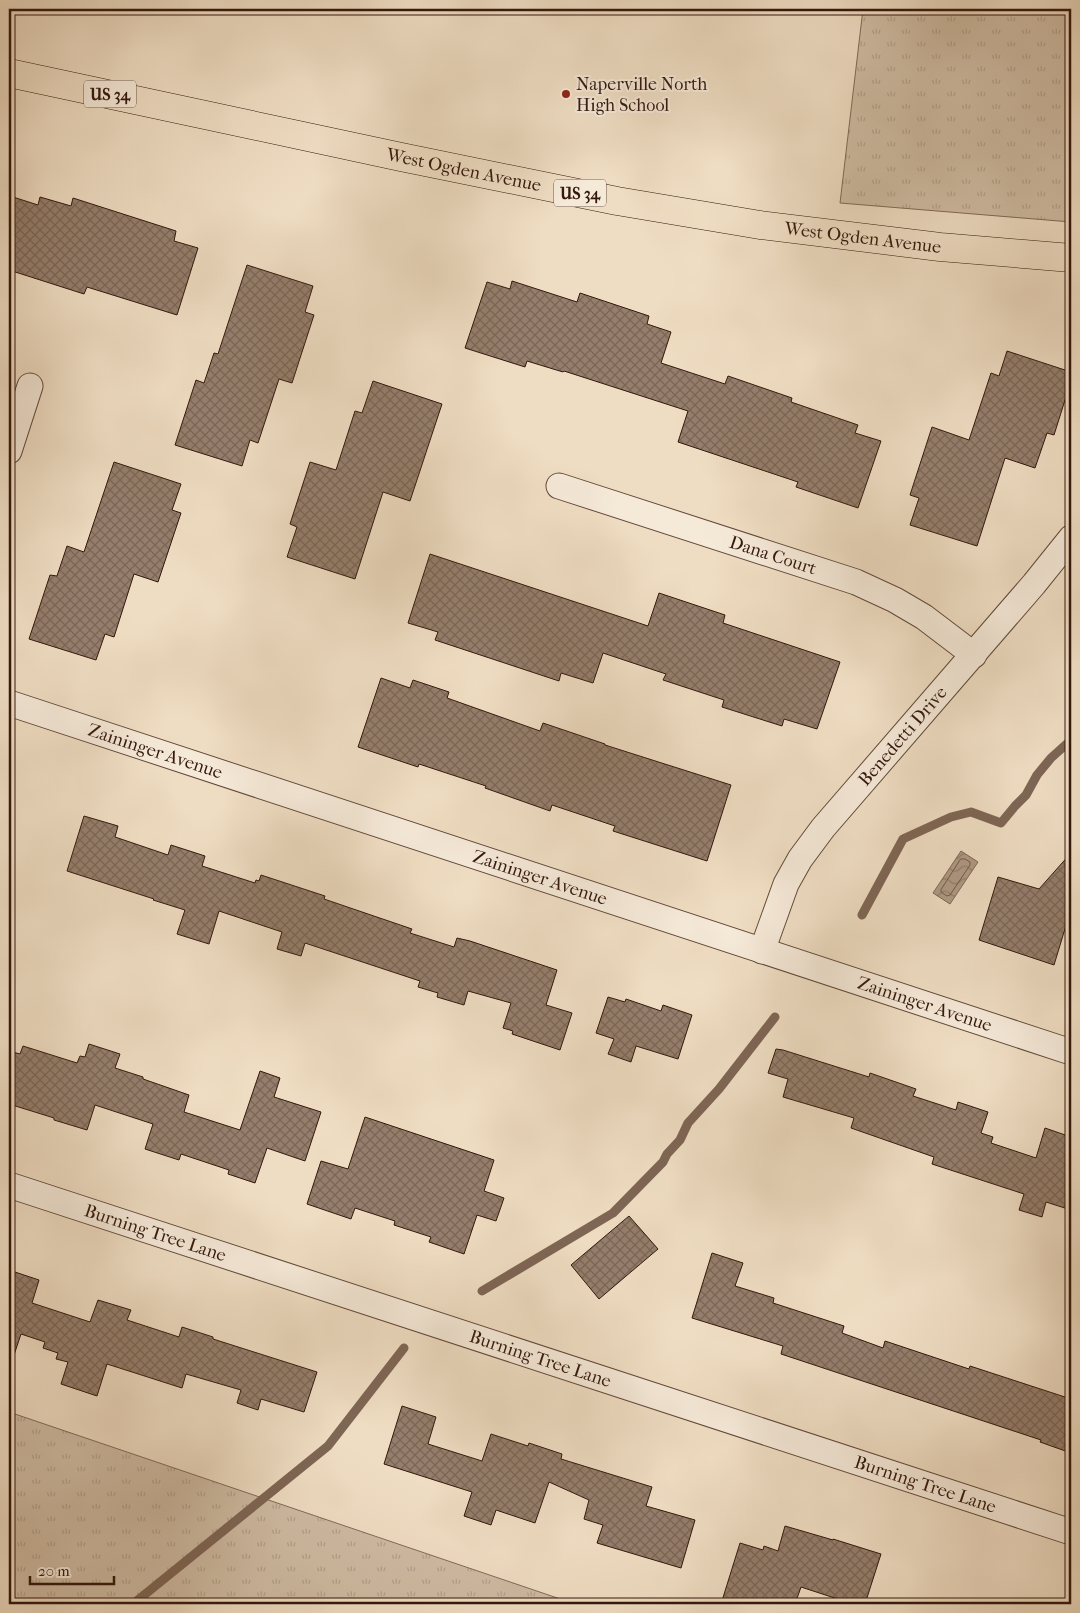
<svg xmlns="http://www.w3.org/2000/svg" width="1080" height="1613" font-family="'IM FELL French Canon',serif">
	<defs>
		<pattern id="grass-tufts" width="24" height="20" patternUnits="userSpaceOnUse" patternTransform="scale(1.25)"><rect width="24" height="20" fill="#cfbca4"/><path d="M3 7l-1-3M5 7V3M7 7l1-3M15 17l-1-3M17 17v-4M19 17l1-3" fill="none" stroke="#b2a18c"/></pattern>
		<pattern id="water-waves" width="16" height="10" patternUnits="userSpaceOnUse" patternTransform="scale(1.25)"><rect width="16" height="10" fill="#af9a85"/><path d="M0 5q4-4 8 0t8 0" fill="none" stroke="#8f7d6b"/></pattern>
		<pattern id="building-cross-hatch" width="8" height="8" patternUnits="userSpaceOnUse" patternTransform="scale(1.25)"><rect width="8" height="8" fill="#957e6c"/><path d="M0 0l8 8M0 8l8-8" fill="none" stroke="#7a6657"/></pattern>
	</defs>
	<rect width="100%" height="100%" fill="#efddc3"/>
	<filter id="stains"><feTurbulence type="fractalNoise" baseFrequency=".004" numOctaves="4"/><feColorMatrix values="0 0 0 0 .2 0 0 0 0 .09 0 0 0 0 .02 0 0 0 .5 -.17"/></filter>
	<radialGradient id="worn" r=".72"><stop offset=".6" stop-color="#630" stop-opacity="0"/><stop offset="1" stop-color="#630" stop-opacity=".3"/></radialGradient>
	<g fill="url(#grass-tufts)" stroke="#826a58">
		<path d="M863,9h208v213l-231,-19z"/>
		<path d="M9,1412l566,192h-566z"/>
	</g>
	<path fill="url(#water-waves)" stroke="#7e6655" d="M961,851l17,11 -28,42 -17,-11z"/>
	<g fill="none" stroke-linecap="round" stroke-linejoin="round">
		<path stroke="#725949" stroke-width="1" d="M961,859h4l5,3v3l-20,30 -3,1 -6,-4v-2z"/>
		<g stroke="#7e6655" stroke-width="9">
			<path d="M862,915l41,-76 48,-22 20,-5 30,11 14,-17 11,-11 11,-20 14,-17 20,-18"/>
			<path d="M482,1291l131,-78 50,-51 4,-8 13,-14 8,-17 31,-34 56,-72"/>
			<path d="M133,1604l195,-158 76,-98"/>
		</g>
	</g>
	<g fill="url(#building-cross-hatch)" stroke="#34180d">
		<path d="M13,197l25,8 2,-8 31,9 2,-8 103,33 -2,10 24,7 -21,67 -90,-28 -3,7 -75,-24v-61z"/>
		<path d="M247,265l66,21 -8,26 9,3 -22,68 -13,-4 -21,64 -8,-3 -8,26 -67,-21 21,-65 8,3 10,-30 4,1z"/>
		<path d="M512,281l65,21 3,-9 69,23 -2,8 24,8 -10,31 64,21 3,-8 64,22 -1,4 67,23 -3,8 26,8 -23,67 -62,-21 2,-5 -120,-40 10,-31 -124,-40 -1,1 -36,-11 -2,6 -60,-19 22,-66 23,7z"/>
		<path d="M1007,351l64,21v9l-17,54 -7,-2 -12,35 -30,-10 -28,88 -67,-21 9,-27 -9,-3 22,-68 37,13 22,-67 8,3z"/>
		<path d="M373,381l69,23 -32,97 -27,-9 -28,87 -68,-22 10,-30 -7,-3 20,-62 26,8 19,-59 7,2z"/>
		<path d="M114,462l67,22 -9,26 9,3 -23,69 -24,-8 -20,63 -9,-3 -9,26 -67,-21 21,-64 7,1 10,-30 17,6z"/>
		<path d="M430,554l218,72 11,-33 66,22 -2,8 117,39 -23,67 -33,-10 -2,7 -60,-19 2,-7 -61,-20 3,-6 -63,-21 -10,30 -32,-10 -2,8 -124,-41 3,-8 -30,-9z"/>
		<path d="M381,678l29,10 3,-8 36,12 -2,6 93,33 3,-8 62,21v1l126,40 -24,76 -94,-30 2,-5 -63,-21 -2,6 -65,-23 1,-2 -67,-22 -1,3 -60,-20z"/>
		<path d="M84,816l34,10 -3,11 53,18 3,-10 34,11 -3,10 53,17 1,-3 3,1 2,-6 64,21 -1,3 88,30 -2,4 44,14 3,-9 13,3 87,29 -11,35 26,8 -12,37 -48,-16 1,-3 -10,-3 8,-25 -43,-12 -4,14 -27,-8 1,-4 -20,-6 2,-6 -115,-38 -4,13 -24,-7 5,-17 -63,-21 -10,33 -32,-10 8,-24 -32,-10 1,-1 -87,-28z"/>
		<path d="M1071,853v56l-17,56 -75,-25 19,-63 41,12z"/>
		<path d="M608,997l17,5 1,-3 35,12 2,-6 29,10 -14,44 -42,-13 -5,16 -23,-8 6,-15 -18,-6z"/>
		<path d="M89,1044l31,10 -5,14 28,9v2l46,16 -5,17 56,18 20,-59 20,7 -6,19 47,15 -16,49 -38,-13 -12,35 -27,-9 1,-4 -48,-16 -2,6 -34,-11 8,-25 -58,-19 -8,25 -33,-10v-2l-45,-14v-53l11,3 3,-8 54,17 3,-7 5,1z"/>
		<path d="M776,1049l7,1 86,27 1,-4 46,16 -3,7 43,14 2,-8 30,10 -7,21 12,4 -2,6 45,15 9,-30 26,9v73l-25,-8 -4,15 -23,-7 5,-16 -92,-30 2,-7 -83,-29 3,-10 -71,-21 5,-18 -20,-6z"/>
		<path d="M365,1117l129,43 -10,31 20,7 -8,23 -19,-6 -13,39 -35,-12 2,-5 -37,-12 1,-4 -40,-13 -4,11 -44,-15 14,-43 27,8z"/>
		<path d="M629,1216l29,33 -59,50 -28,-34z"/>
		<path d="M712,1253l31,10 -8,23 39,12 -1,5 71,23 -2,7 41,15 2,-7 84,28 1,-3 101,33v54l-31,-11 1,-2 -260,-86 2,-8 -91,-28z"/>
		<path d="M9,1270l30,10 -7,23 58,19 8,-22 33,10 -4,10 52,17 3,-10 31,10v2l104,33 -13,40 -43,-13 -3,11 -21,-7 4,-13 -55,-16 -4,14 -75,-24 -10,32 -36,-12 7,-22 -12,-3 2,-6 -15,-5 2,-6 -24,-8 -8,24h-4z"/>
		<path d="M402,1406l34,11 -8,27 54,17 9,-27 37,12 1,-3 33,11 -1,5 91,28 -6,19 49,14 -14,48 -84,-25 6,-18 -19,-6 5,-19 -40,-18 -14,41 -39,-13 -5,15 -27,-9 8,-24 -88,-28z"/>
		<path d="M785,1526l48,14v-1l48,15 -16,50h-12l-52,-17 -6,17h-74l19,-61 23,7 1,-4 14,5z"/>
	</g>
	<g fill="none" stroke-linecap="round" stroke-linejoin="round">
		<g stroke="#63493a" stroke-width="27">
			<g id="street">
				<path d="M9,451l21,-65"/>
				<path id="s1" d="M559,486l297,96 39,18 29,17 50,38"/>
				<path id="s2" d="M9,703l1062,349"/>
				<path id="s3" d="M762,951l24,-67 14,-25 23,-31 211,-244 37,-46"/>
				<path id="s4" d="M9,1185l1062,347"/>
			</g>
		</g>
		<g stroke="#34180d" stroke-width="29">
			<g id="primary">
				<path id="s5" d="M9,73l392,84 216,44 143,24 180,22 131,11"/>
			</g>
		</g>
		<use href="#street" stroke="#f5e9d8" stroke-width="25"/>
		<use href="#primary" stroke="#efddc3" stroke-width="28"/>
	</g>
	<circle fill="#8f2418" stroke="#f5e9d8" stroke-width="2" cx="566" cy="94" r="5"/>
	<g text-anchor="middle" stroke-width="4" stroke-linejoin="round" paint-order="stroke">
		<g fill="#f5e9d8" stroke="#6e574a" stroke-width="1">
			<rect x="84" y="80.5" width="52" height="27" rx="4"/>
			<rect x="554" y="179.5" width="52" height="27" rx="4"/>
		</g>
		<g font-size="16" font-weight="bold" fill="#34180d">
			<text x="110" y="100">US 34</text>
			<text x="580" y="199">US 34</text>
		</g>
		<g font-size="18" fill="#34180d" stroke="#f5e9d8" text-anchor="start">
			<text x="576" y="90">Naperville North<tspan x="576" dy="21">High School</tspan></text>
		</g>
		<g font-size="18" fill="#34180d" stroke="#f5e9d8">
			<text dy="6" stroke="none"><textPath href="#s5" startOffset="465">West Ogden Avenue</textPath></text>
			<text dy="6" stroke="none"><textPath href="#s5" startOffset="870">West Ogden Avenue</textPath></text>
			<text dy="6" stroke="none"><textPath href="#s1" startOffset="225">Dana Court</textPath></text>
			<text dy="6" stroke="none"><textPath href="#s3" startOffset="260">Benedetti Drive</textPath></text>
			<text dy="6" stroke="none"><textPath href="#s2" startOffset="154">Zaininger Avenue</textPath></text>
			<text dy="6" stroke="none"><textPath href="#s2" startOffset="559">Zaininger Avenue</textPath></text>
			<text dy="6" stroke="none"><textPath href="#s2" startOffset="964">Zaininger Avenue</textPath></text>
			<text dy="6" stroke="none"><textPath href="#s4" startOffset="154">Burning Tree Lane</textPath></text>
			<text dy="6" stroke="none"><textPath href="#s4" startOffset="559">Burning Tree Lane</textPath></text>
			<text dy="6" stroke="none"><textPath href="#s4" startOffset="964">Burning Tree Lane</textPath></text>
		</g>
	</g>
	<rect width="1080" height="1613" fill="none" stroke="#efddc3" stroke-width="30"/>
	<rect x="10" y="10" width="1060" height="1593" fill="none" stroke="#34180d" stroke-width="2.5"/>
	<rect x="15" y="15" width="1050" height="1583" fill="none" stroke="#34180d"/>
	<path d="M30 1576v8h84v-8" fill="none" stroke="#34180d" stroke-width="2.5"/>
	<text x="38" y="1576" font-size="15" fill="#34180d" stroke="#f5e9d8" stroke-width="4" paint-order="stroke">20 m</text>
	<rect width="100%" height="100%" filter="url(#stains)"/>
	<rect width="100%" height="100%" fill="url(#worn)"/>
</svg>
